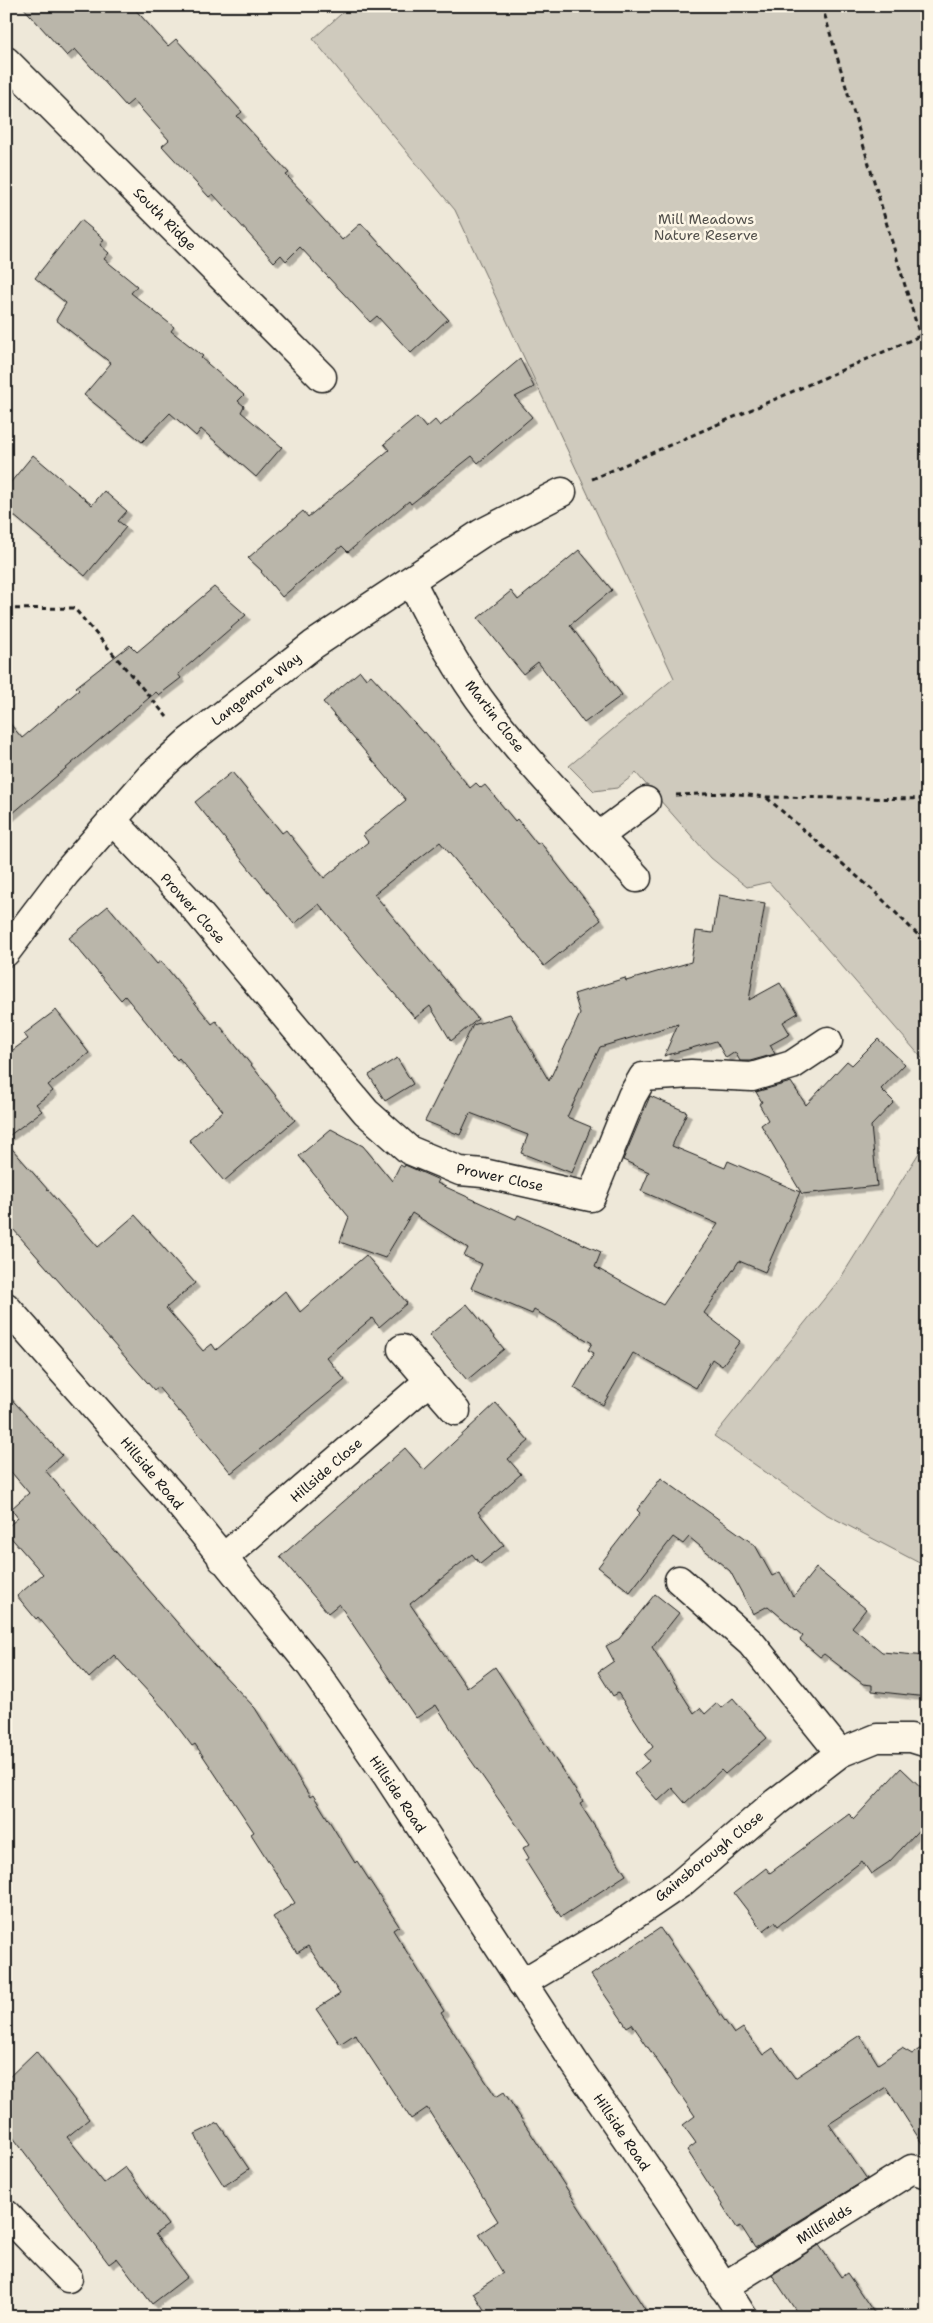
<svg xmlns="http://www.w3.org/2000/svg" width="933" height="2323" font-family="'Shantell Sans',sans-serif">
	<defs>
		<filter id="shadow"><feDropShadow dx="4.5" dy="4.5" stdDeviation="0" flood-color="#0004"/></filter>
	</defs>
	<rect width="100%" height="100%" fill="#eee8d9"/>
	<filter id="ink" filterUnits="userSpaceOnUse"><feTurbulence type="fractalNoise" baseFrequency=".02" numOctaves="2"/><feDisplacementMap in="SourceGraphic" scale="10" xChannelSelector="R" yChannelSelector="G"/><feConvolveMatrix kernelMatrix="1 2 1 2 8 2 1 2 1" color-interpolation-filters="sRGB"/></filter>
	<g filter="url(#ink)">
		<g fill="#cfcabd" stroke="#76736c">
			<path d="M350,6h577v1058l-158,-182 -22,5 -36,-29 -75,-85 -19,15 -23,3 -25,-25 105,-88 -219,-468 -142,-171z"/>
			<path d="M927,1140v427l-103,-54 -110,-77 126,-157z"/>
		</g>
		<g fill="#bab6aa" stroke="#1c1c1c" filter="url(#shadow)">
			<path d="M22,6h110l36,40 8,-7 66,73 -5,4 52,57 -3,2 22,23 -2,2 36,40 19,-17 87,96 -37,34 -34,-37 -7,6 -70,-75 -14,14 -5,-6 -7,7 -61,-68 -4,3 -47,-51 7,-6 -36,-40 -7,6 -51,-57 -8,7z"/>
			<path d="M81,220l23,19 -4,6 9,8 -5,6 33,27 -6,7 43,34 -3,4 32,25 -2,2 43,37 -6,6 6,5 -3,6 41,35 -26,30 -55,-48 -5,7 -26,-23 -28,29 -58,-47 27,-32 -55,-43 10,-17 -31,-25z"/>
			<path d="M520,359l14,28 -19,10 17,20 -54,46 -6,-7 -61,48 -2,-3 -61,51 -6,-6 -60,51 -21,-25 1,-1 -14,-13 55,-47 5,6 81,-67 -5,-6 33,-27 9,11 9,-8 5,6z"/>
			<path d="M33,455l59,50 12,-14 23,20 -9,10 8,6 -41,49 -79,-67v-21z"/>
			<path d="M579,550l33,40 -42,35 52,70 -38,28 -46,-61 -15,12 -45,-56 33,-27 7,9z"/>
			<path d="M214,587l32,28 -68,59 3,4 -22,17 -3,-3 -150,127v-100l16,19 57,-48 -3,-3 54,-42 7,7z"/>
			<path d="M360,671l6,8 5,-4 52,58 2,-1 45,56 6,-5 5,5 4,-3 30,36 2,-2 20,25 3,-2 61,78 -57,46 -104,-124 -66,52 104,125 -27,22 -21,-35 -15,12 -96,-114 -25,20 -99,-122 37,-30 50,61 4,-3 38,48 44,-36 -5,-7 43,-35 -83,-98z"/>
			<path d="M719,895l46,8 -16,97 31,-17 18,30 -15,9 7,12 -20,11 5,9 -25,7h-10l-5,-9 -9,6 -10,-17 -52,15 14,-32 -78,23 -33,70 24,10 -19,46 -51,-20 7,-18 -58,-22 -10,22 -35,-14 48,-96 37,-11 39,67 31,-67 -6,-20 51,-16 1,3 65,-19 5,-31 17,2z"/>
			<path d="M108,906l49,58 4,-3 51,63 4,-3 79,99 -71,61 -35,-41 34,-29 -44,-53 -2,2 -52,-64 -4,4 -52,-62z"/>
			<path d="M56,1010l33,43 -41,32 5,6 -17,13 6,7 -36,27v-83l22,-16 -4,-5z"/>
			<path d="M878,1039l27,25 -24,25 13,13 -23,24 6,60 -75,8 -41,-69 7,-5 -9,-16 3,-2 -6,-10 35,-10 15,23 41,-44 5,4z"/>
			<path d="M397,1058l16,26 -28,17 -16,-26z"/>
			<path d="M650,1096l37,16 -15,34 53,22 3,-7 72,31 -35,80 -26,-11 -35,52 36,28 -18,25 -10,-7 -16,29 -63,-35 -30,52 -29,-17 20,-35 -6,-3 4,-7 -58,-33 -2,4 -61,-26 11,-24 -18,-8 4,-8 -56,-35 -27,45 -45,-16 9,-25 -50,-61 32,-27 32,17 29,35 8,-16 4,2 1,-2 34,15 -2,3 79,36 2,-4 83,37 -6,15 68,38 55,-81 -77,-33 8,-19 -26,-12z"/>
			<path d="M6,1142l92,105 37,-32 60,68 -29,25 37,43 9,-7 4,6 69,-59 15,21 66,-57 41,48 -28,24 -7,-9 -46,39 19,23 -114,93 -51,-62 -1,1 -21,-25 -4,3 -148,-169z"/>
			<path d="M467,1304l37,45 -37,31 -38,-45z"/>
			<path d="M6,1393l56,62 -17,15 168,194 42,44 55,89 3,-2 42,68 2,-2 42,65 -6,4 51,81 -3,2 55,84 8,-5 146,225h-161l-16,-24 30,-20 -24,-39 19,-13 -71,-113 -16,11 -56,-85 -15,10 -24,-35 24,-15 -32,-48 -11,7 -24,-36 22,-14 -44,-69 3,-2 -59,-88 -3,2 -27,-36 -51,-55 -25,23 -51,-61 -2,2 -19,-23 26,-22 -37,-42v-4l12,-10 -7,-9 18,-16 -23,-27z"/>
			<path d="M496,1403l33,38 -21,18 13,15 -43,38 26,33 -24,19 -8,-10 -62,50 57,84 28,-21 88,135 -3,2 46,71 -65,42 -36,-57 4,-2 -6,-10 7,-4 -62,-88 -32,-51 -20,13 -77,-114 -11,9 -48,-56 125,-109 19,22z"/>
			<path d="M661,1478l94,67 17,31 8,-4 13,25 23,-29 50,41 -14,18 30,25 45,4v41l-55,-6v-6l-9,-1 -39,-30 -4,3 -20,-17 3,-4 -35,-30 -15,8 -23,-43 -41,-34 -6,7 -10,-7 -43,55 -32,-25 42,-54 -3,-3z"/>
			<path d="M655,1594l24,19 -27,34 42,66 6,-5 5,6 12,-11 4,5 12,-10 34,40 -42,36 -4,-4 -36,33 -13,-15 -14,13 -24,-27 15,-13 -5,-6 9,-8 -35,-54 -5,3 -15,-24 16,-11 -8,-15 13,-7z"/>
			<path d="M901,1768l26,25v28l-38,41 -18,12 -9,-13 -84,65 -3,-4 -12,9 -29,-38 32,-25 4,5 79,-59 5,5z"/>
			<path d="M660,1928l74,106 9,-6 20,27 10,-7 22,30 65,-43 18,29 24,-16 10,6 15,-10v107l-41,-64 -57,37 38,55 -112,69 -14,-22 -4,2 -50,-78 9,-7 -13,-18 12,-9 -63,-92 -5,3 -36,-52z"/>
			<path d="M36,2051l53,68 -22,18 37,46 21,-16 43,58 -13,9 32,43 -35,27 -35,-46 -8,6 -103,-136v-48z"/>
			<path d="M218,2123l31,46 -25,17 -19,-30 -10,-22z"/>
			<path d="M819,2245l22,32 6,-4 30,44h-77l-28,-42z"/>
		</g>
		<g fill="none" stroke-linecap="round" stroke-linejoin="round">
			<g stroke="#1c1c1c" stroke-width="31">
				<g id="minor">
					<path d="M6,61l316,316"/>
					<path d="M411,581c23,46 47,91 78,131 46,59 98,111 148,166"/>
					<path d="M113,821l72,76 181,215 43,38 51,21 23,2 108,24 41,-101 11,-19 48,-3 61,3 40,-12 36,-24"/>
					<path d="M599,836l47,-35"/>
					<path d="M6,952l60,-79 84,-96 38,-35 125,-97 169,-112 80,-41"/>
					<path d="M6,1307l166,188 139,171 77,111 188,288 93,135 74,117"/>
					<path d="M402,1349l54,62"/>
					<path d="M222,1559l208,-179"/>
					<path d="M679,1580l72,63 89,110"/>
					<path d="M522,1983l96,-57 62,-42 96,-82 64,-49 37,-15h34l16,5"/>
					<path d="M6,2214l62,64"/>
					<path d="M723,2287l189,-118 15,5"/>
				</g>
			</g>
			<g stroke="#1c1c1c" stroke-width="3" stroke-dasharray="5 4" stroke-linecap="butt">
				<path d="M822,6l98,330 7,14"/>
				<path d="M592,479l328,-143 7,-5"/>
				<path d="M6,609l68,-1 93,109"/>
				<path d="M676,795l52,-2 39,4 160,2"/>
				<path d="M767,798l108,94 52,52"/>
			</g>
			<use href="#minor" stroke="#fcf5e5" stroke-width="28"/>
		</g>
	</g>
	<g text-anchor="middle" stroke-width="5" stroke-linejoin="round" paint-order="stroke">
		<g font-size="14" fill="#1c1c1c" stroke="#fcf5e5">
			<text transform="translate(165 219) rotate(45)" y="5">South Ridge</text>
			<text transform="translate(256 689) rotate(-38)" y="5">Langemore Way</text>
			<text transform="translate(495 716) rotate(52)" y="5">Martin Close</text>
			<text transform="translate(193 908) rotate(48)" y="5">Prower Close</text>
			<text transform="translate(500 1177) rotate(12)" y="5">Prower Close</text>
			<text transform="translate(326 1470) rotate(-41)" y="5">Hillside Close</text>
			<text transform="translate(152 1473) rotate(50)" y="5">Hillside Road</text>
			<text transform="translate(398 1794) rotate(56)" y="5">Hillside Road</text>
			<text transform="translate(709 1856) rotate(-39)" y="5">Gainsborough Close</text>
			<text transform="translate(622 2132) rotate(56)" y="5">Hillside Road</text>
			<text transform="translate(824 2224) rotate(-32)" y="5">Millfields</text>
		</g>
		<g font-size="14" fill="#52504c" stroke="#fcf5e5">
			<text x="706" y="224">Mill Meadows<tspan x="706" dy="16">Nature Reserve</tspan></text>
		</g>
	</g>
	<rect width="933" height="2323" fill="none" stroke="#fcf5e5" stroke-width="25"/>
	<rect x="12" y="12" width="908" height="2298" fill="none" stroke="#1c1c1c" stroke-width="2" filter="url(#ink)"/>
</svg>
